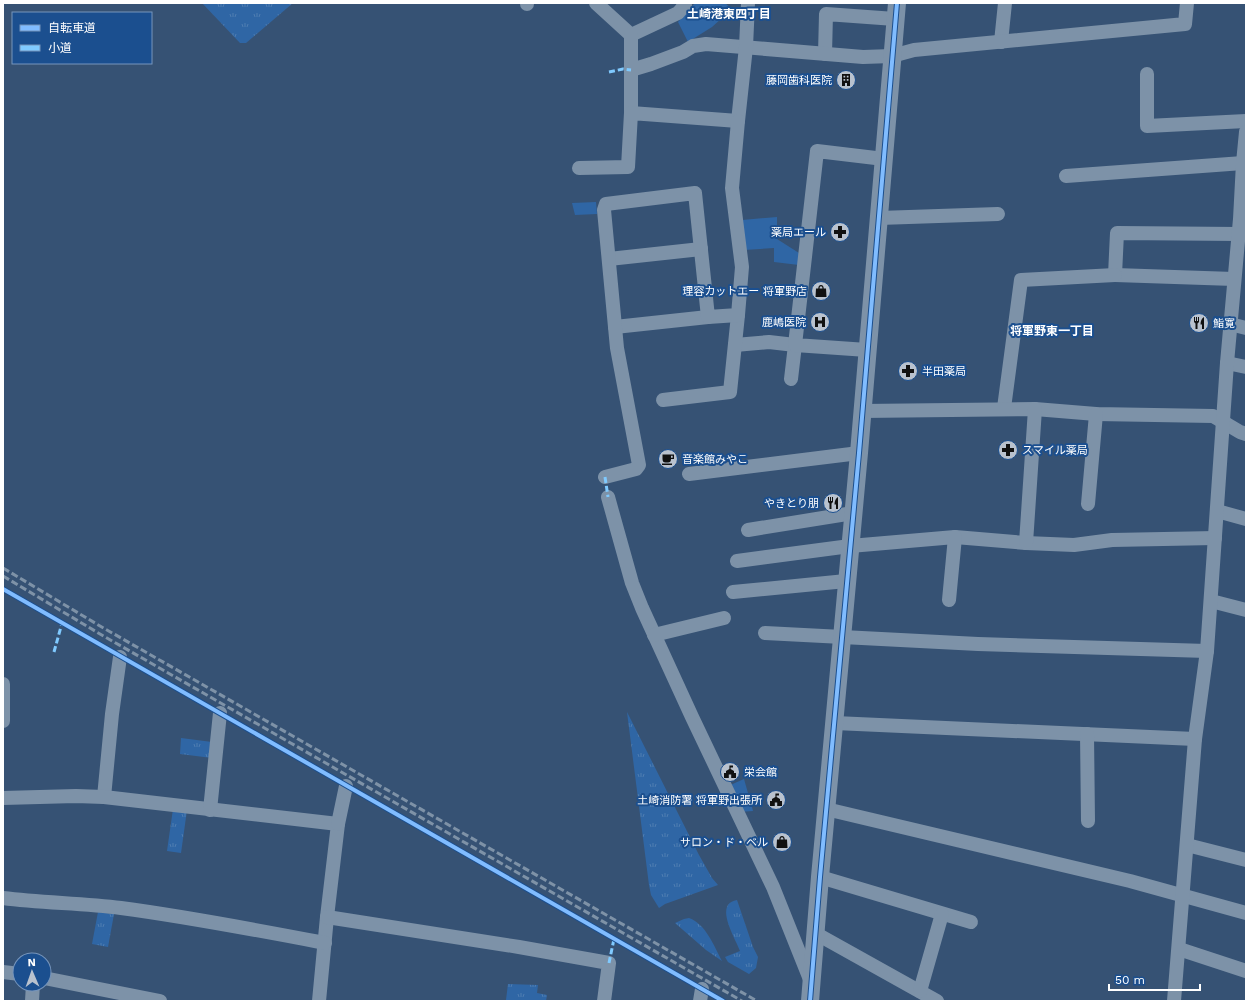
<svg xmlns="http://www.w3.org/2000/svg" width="1249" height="1004" font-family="'Work Sans','Noto Sans JP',sans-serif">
	<defs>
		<pattern id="grass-tufts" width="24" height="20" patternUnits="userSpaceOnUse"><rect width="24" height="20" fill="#2f66a5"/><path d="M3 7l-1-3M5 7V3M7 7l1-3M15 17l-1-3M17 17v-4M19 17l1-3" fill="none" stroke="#4e7db2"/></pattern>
	</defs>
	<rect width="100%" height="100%" fill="#365274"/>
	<g fill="url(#grass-tufts)">
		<path d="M202,3h91l-47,40h-6z"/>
		<path d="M627,712l72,143 13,23 6,7 -53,19 -6,4 -8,-13 -2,-10z"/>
		<path d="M181,738l31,4v16l-32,-4z"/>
		<path d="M173,809l14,1 -6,43 -14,-2z"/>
		<path d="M737,900l16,47 5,10 -2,11 -7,6 -21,-12 -3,-5 15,-6c-4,-11 -19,-35 -12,-46 2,-3 5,-4 9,-5z"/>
		<path d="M98,912l16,2 -6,33 -16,-3z"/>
		<path d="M689,918c17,6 25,28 33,43l-16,-11 -31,-27 9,-4z"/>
		<path d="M508,984l30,1 -1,8 10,2 -1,6 -40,-1z"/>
	</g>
	<g fill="#2f66a5">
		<path d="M695,3h30l7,6 -20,18 -24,15 -10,-20z"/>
		<path d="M596,202l1,12 -22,1 -3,-12z"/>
		<path d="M777,217v22l22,14v12l-25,-3v-14l-30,2 -2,-30z"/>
		<path d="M744,779l9,32 -14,1 -11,-26z"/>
	</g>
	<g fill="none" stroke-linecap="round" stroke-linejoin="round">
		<g stroke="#7d92a8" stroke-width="14">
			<path d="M527,3v1"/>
			<path d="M596,3l35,32 47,-22 7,-8 -2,-2"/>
			<path d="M1001,42l4,-39"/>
			<path d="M825,54l1,-40 69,5"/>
			<path d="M631,70l20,-6 32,-12 10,-6 13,-2 157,13 29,-1 22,-6 271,-26 2,-21"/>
			<path d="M1147,74v52l99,-5"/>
			<path d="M631,113v-78"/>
			<path d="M579,168l49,-1 3,-54 107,8 8,-74 2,-44"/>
			<path d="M1066,176l177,-13"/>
			<path d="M879,218l119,-4"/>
			<path d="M609,259l92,-10"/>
			<path d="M1234,279l-119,-4 2,-42 122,1"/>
			<path d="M1230,324l16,4"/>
			<path d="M615,327l93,-10"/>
			<path d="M735,345l34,-3 26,3 -4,34"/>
			<path d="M867,350l-72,-5 22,-194 67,8"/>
			<path d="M1227,363l19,4"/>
			<path d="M663,400l67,-8 8,-77"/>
			<path d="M1004,408l17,-128 94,-5"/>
			<path d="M862,411l173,-2 61,5 117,2 27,16 6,2"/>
			<path d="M689,474l170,-21"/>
			<path d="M605,477l31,-8 3,-4 -22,-117 -13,-138 2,-6 89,-11 13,124 30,-2 4,-48 -10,-79 6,-67"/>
			<path d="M608,497l24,86 10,25 50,109 81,170 38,95"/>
			<path d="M1088,504l8,-90"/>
			<path d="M1217,511l29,8"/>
			<path d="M748,530l105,-17"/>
			<path d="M955,537l71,6 48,2 38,-5 103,-2"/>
			<path d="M1026,543l9,-134"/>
			<path d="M737,561l113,-15 105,-9 -6,63"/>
			<path d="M733,592l113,-11"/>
			<path d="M1211,601l35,9"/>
			<path d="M765,633l213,11 229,7"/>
			<path d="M654,635l70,-17"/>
			<path d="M3,684v37"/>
			<path d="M835,723l360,16"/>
			<path d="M1087,734l1,87"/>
			<path d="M104,797l8,-83 8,-57"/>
			<path d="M3,798l73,-2 28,1 234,27 -11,93 -8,84"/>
			<path d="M826,809l304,72 116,32"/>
			<path d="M210,810l10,-97"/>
			<path d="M338,824l8,-38"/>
			<path d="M1187,845l59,15"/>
			<path d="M820,877l151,45"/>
			<path d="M3,898c39,5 79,5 118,10 68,9 136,22 204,35"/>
			<path d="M327,917l192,30 90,16 -5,38"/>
			<path d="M815,933l122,68"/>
			<path d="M1179,949l67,22"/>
			<path d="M3,972l17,2"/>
			<path d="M44,978l116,23"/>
			<path d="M920,991l22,-77"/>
			<path d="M32,1001l1,-17"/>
			<path d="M700,1001l2,-12"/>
			<path d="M1174,1001l21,-262 12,-88 20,-288 13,-144 3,-56 3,-31"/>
		</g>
		<path stroke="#7d92a8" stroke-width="18" d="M810,1001l10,-124 39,-424 38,-450"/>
		<g stroke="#7e92a7" stroke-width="3" stroke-dasharray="7 3" stroke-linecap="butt">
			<path d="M3,568l97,58 657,375"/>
			<path d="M3,576l97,58 642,367"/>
		</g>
		<g stroke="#80caff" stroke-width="3" stroke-dasharray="6 3" stroke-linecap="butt">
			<path d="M609,72l14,-3 8,1"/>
			<path d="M605,477l3,20"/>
			<path d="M54,652l8,-29"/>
			<path d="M609,963l5,-24"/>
		</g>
		<g stroke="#1b4f8f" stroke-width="6">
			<g id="cycleway">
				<path d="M3,589l720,412"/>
				<path d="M810,1001l10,-124 39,-424 38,-450"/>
			</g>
		</g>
		<use href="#cycleway" stroke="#80bcff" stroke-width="4"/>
	</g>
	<defs>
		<g id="building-disc" transform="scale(1)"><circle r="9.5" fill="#b9c2ce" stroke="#1b4f8f"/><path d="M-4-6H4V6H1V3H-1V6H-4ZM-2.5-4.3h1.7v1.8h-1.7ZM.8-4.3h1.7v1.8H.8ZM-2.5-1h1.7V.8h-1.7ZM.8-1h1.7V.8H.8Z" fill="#111"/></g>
		<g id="pharmacy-disc" transform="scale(1)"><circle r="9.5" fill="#b9c2ce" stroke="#1b4f8f"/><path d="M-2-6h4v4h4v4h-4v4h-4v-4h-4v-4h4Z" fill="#111"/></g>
		<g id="shop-disc" transform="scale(1)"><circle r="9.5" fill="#b9c2ce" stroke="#1b4f8f"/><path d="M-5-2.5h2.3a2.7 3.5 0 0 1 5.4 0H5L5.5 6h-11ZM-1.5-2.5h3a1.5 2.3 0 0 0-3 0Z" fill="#111"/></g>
		<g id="hospital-disc" transform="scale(1)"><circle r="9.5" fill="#b9c2ce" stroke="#1b4f8f"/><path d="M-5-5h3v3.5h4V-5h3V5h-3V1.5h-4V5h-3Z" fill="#111"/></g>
		<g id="restaurant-disc" transform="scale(1)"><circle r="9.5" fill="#b9c2ce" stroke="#1b4f8f"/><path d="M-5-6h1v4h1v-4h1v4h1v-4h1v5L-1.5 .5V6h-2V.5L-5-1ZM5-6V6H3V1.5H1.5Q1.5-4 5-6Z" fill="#111"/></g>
		<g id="cafe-disc" transform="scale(1)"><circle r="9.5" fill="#b9c2ce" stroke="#1b4f8f"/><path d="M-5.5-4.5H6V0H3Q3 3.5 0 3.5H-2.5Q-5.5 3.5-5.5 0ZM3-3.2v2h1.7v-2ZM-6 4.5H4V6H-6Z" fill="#111"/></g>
		<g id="civic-disc" transform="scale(1)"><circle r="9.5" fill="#b9c2ce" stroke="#1b4f8f"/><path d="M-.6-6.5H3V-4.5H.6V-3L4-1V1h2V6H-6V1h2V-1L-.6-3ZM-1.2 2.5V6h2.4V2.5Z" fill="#111"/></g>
	</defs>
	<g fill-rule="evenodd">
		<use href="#building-disc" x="846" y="80"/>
		<use href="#pharmacy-disc" x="840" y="232"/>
		<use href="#shop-disc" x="821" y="291"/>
		<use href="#hospital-disc" x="820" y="322"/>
		<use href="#restaurant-disc" x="1199" y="323"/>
		<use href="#pharmacy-disc" x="908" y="371"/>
		<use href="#pharmacy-disc" x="1008" y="450"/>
		<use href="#cafe-disc" x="668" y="459"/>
		<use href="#restaurant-disc" x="833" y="503"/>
		<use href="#civic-disc" x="730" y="772"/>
		<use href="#civic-disc" x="776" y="800"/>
		<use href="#shop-disc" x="782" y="842"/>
	</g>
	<g text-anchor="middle" stroke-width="4" stroke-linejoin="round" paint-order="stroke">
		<g font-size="11" fill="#fff" stroke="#1b4f8f" text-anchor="end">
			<text x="832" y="84">藤岡歯科医院</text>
			<text x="826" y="236">薬局エール</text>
			<text x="807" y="295">理容カットエー 将軍野店</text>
			<text x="806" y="326">鹿嶋医院</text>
			<text x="1213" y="327" text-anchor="start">鮨寛</text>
			<text x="922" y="375" text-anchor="start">半田薬局</text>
			<text x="1022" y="454" text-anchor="start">スマイル薬局</text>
			<text x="682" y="463" text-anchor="start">音楽館みやこ</text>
			<text x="819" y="507">やきとり朋</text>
			<text x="744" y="776" text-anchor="start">栄会館</text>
			<text x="762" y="804">土崎消防署 将軍野出張所</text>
			<text x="768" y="846">サロン・ド・ベル</text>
		</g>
		<g font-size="12" font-weight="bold" fill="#fff" stroke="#1b4f8f">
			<text x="729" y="18">土崎港東四丁目</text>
			<text x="1052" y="335">将軍野東一丁目</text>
		</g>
	</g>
	<rect width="1249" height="1004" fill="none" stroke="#ffffff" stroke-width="8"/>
	<rect x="12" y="12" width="140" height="52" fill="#1b4f8f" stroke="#7695bc"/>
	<rect x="20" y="25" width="20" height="6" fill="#80bcff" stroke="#7695bc"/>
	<text x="48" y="32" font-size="12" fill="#ffffff">自転車道</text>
	<rect x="20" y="45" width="20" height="6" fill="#80caff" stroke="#7695bc"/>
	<text x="48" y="52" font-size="12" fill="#ffffff">小道</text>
	<g transform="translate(32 972) rotate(358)"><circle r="19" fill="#1b4f8f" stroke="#7695bc"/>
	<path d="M0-3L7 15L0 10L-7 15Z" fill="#b9c2ce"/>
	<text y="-6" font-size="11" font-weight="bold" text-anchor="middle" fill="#ffffff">N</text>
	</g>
	<path d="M1109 984v6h91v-6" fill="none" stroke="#ffffff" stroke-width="2"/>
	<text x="1115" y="984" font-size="12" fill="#ffffff" stroke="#1b4f8f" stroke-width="3" paint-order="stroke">50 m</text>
</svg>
